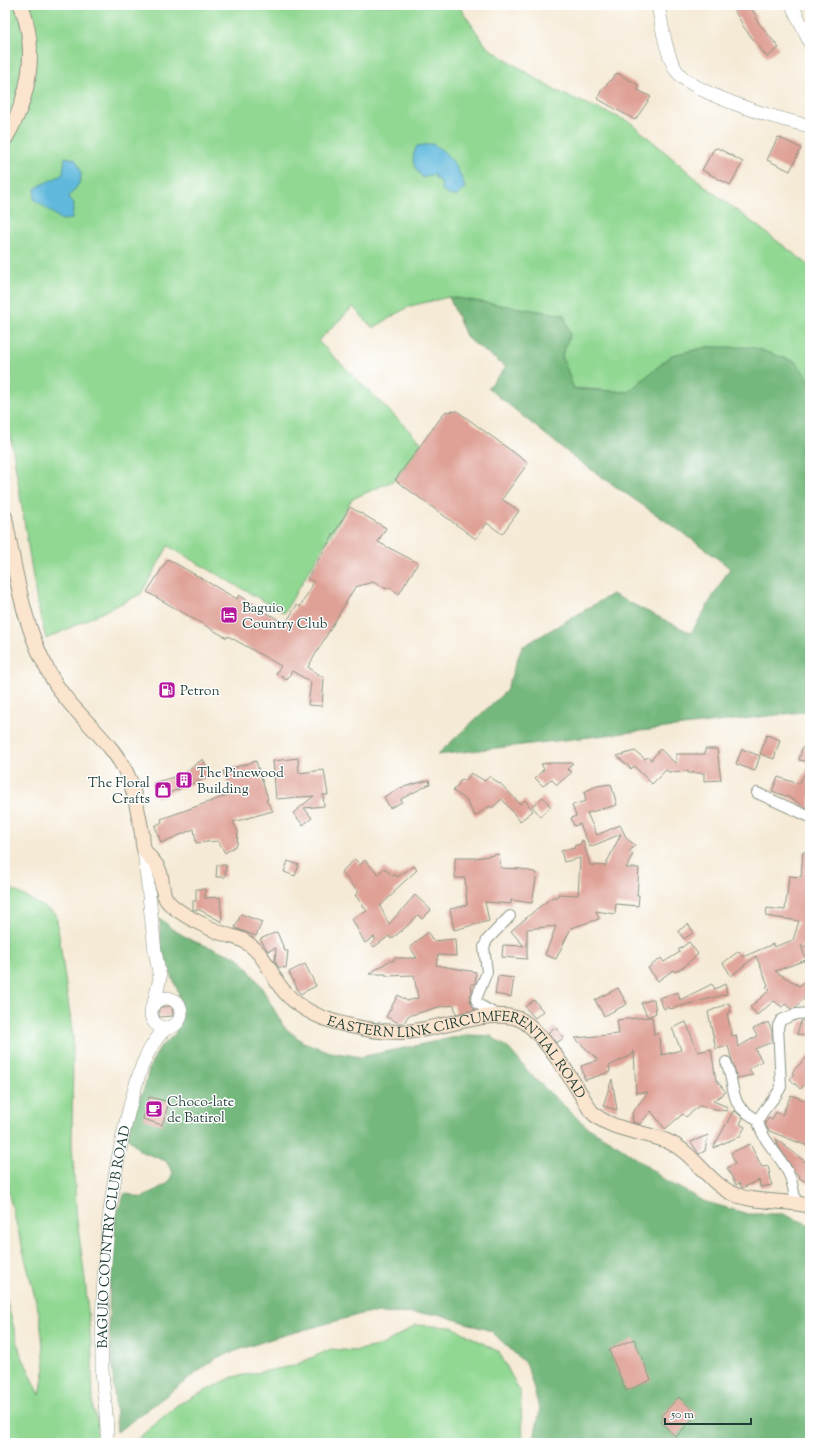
<svg xmlns="http://www.w3.org/2000/svg" width="815" height="1448" font-family="'Sorts Mill Goudy',serif">
	<rect width="100%" height="100%" fill="#fff"/>
	<filter id="ink" filterUnits="userSpaceOnUse"><feTurbulence type="fractalNoise" baseFrequency=".025" numOctaves="2"/><feDisplacementMap in="SourceGraphic" scale="8" xChannelSelector="R" yChannelSelector="G"/><feConvolveMatrix kernelMatrix="1 2 1 2 8 2 1 2 1" color-interpolation-filters="sRGB"/></filter>
	<filter id="wash" filterUnits="userSpaceOnUse"><feTurbulence type="fractalNoise" baseFrequency=".012" numOctaves="4" result="noise"/><feDisplacementMap in="SourceGraphic" scale="16" xChannelSelector="R" yChannelSelector="G"/><feGaussianBlur stdDeviation="0.9" result="paint"/><feColorMatrix in="noise" values="0 0 0 0 0 0 0 0 0 0 0 0 0 0 0 0 0 1.4 0 .05"/><feComposite in="paint" operator="in"/></filter>
	<g filter="url(#wash)">
		<rect width="100%" height="100%" fill="#f5ead5"/>
		<g fill="#91d893" stroke="#588a64">
			<path d="M5,5h453l29,42 67,43 76,32 76,65 104,79v115l-14,-19 -88,-15 -36,8 -44,37 -55,-4 -11,-33 8,-21 -6,-19 -115,-18 -39,9 -37,22 -20,-21 -35,34 104,102 -27,37 -43,19 -68,114 -116,-67 -27,48 -95,45 -9,-36 -32,-204z"/>
			<path d="M5,885l51,29 17,122 -1,108 5,76 8,59 7,75 1,55 7,20 1,14h-96v-149l15,58 20,43 5,-28 -5,-50 -35,-138 3,-34 -3,-14z"/>
			<path d="M416,1325l37,2 46,25 21,40 3,47 -1,4h-389l44,-38 56,-28 60,-11 38,-17 23,2 28,-6z"/>
		</g>
		<g fill="#74b87d" stroke="#4a7a58">
			<path d="M449,297l115,18 6,19 -8,22 12,33 54,3 44,-37 36,-8h44l44,15 14,19v330l-373,44 69,-64 16,-44 90,-53 79,39 39,-65 -37,-28 -117,-81 -88,-71 18,-21 -39,-29z"/>
			<path d="M160,918l12,11 21,12 46,17 20,25 25,44 19,15 27,10 31,5 105,-22 25,1 18,13 25,29 53,49 35,21 43,32 38,21 45,13h35l27,11v218h-277l7,-32 -13,-46 -36,-34 -53,-17 -73,-1 -91,25 -56,19 -101,75 -8,-111 1,-51 5,-53 10,-24 17,5 26,-15 5,-10 -7,-12 -26,-10 -13,-15 7,-26 10,-21 6,-23 10,-19 15,-13 7,-20 -4,-23 -18,-43z"/>
		</g>
		<g fill="#60b9dd" stroke="#407b88">
			<path d="M433,144c18,11 26,24 32,44l-8,8 -9,-1 -6,-5 -1,-8 -6,-4 -1,-4 -11,4c-10,-12 -13,-18 -6,-32z"/>
			<path d="M65,157l10,2c11,17 6,24 -7,38l6,6 -2,16 -10,1 -28,-21 1,-10c9,-7 19,-9 28,-15z"/>
		</g>
		<g id="blocks">
			<g fill="#dfa196">
				<path d="M742,5h7l8,12 -2,1 24,30 -12,9 -22,-28 -11,-19z"/>
				<path d="M617,73l21,12v5l13,7 -16,23 -37,-21 3,-8z"/>
				<path d="M778,137l23,11 -11,23 -23,-11z"/>
				<path d="M718,148l25,14 -13,23 -28,-15 12,-21z"/>
				<path d="M457,411l71,52 -26,36 17,12 -17,23 -15,-11 -11,16 -81,-59 50,-68z"/>
				<path d="M350,507l36,21 -8,14 40,21 -19,31 -10,-7 -2,2 -14,-7 -18,5 -47,80 16,11 -2,28 -14,-1 3,-23 -19,-11 -5,9 -11,-7 5,-7 -53,-30 -1,2 -80,-46 21,-33 69,40 2,-4 46,29 12,-19 3,2 14,-25 -7,-3z"/>
				<path d="M767,735l13,5 -6,19 -14,-5z"/>
				<path d="M802,748l8,2v12l-11,-2z"/>
				<path d="M660,749l16,15v-10h29v-5h12l4,31 -17,1v-8h-16v-2l-19,1 -3,-2 -14,14 -18,-18 -3,3 -14,-13 18,-5 10,8 3,-2 3,3z"/>
				<path d="M742,749l18,7 -5,15 -19,-7z"/>
				<path d="M298,758l1,15 25,-3 4,25h-5l1,11 -20,2 8,10 -9,7 -10,-12 21,-17 -38,3 -3,-38z"/>
				<path d="M203,759l8,17 -54,22 -4,-15 28,-8z"/>
				<path d="M256,761l12,38 -2,1 7,11 -40,11 5,9 -1,14 -12,8 -7,-12 -22,2 -2,-14 -33,14 -6,-17 7,-4 -1,-3 70,-25 -8,-23z"/>
				<path d="M550,763h23l-6,6 5,3 -15,13 -6,-6 -8,7 -8,-8 9,-9 -3,-5z"/>
				<path d="M810,764v46l-22,-13 -16,-6 6,-14 21,7z"/>
				<path d="M471,773l14,8 5,-5 9,8 1,-1 20,21 5,-4 8,11 -13,10 -18,-22 -10,9 -2,-2 -15,10 -10,-17 -12,-8 9,-12 4,2z"/>
				<path d="M429,780l1,4 -29,15 1,3 -12,6 -6,-11 16,-9z"/>
				<path d="M611,784l6,21 -30,8 10,22 23,-10 7,14 8,6 -6,7 4,2 -7,14h13l-2,27h2l-1,11 -22,-2 -1,10 -19,-3 3,8 -28,9 -15,31 -11,-4 11,-29 -29,3v30l-25,-2 1,-12 21,1 -13,-15 28,-24 14,-10h5v-3l20,1 2,-37 -16,4 -3,-11 14,-3 -1,-2 7,-2v-3l2,-1 7,25 15,1 16,-32 -31,13 -10,-23 -6,2 -3,-8 5,-2 -4,-11 14,-4 -2,-9 13,-6z"/>
				<path d="M543,797l8,10 -11,9 -8,-10z"/>
				<path d="M803,852h7v96l-9,-3 5,15 -31,11 24,15 11,-9v14l-14,17 -5,1 -6,-5 -3,3 -8,-6 -17,14 -7,-8 20,-17 -4,-3 2,-2 -12,-29 -25,20 -8,-13 16,-12 4,6 30,-13 1,3 19,-7 6,-19 -33,-5 1,-8 18,2 4,-34 12,1z"/>
				<path d="M499,854l2,14 20,1 16,4 -5,30 -21,-3v4l-26,-2 4,19 -35,9 -4,-21 17,-4 -2,-27h-10v-20h21z"/>
				<path d="M355,859l5,6 5,-5 13,14 6,-6 9,8 2,-2 2,3 17,-11 3,4 -23,21 1,1 -15,14 9,18 26,-29 16,15 -9,9 -4,-4 -14,14 -13,10 -2,-3 -15,11 -3,-3 5,-5 -2,-2 -9,6 -13,-24 15,-8 -12,-16 4,-3 -18,-20z"/>
				<path d="M288,861l11,4 -4,11 -11,-4z"/>
				<path d="M217,865h9l-1,12h-9z"/>
				<path d="M196,889h9v9l15,-1 2,25 -22,-12h-7v-9h3z"/>
				<path d="M241,914l21,8 -6,14 -21,-8z"/>
				<path d="M688,924l6,8 -10,7 -6,-8z"/>
				<path d="M277,932l8,19h3l-2,17 -8,-1 -3,-6 1,-13 -8,3 -8,-12z"/>
				<path d="M428,932l5,9 22,-2 1,17 -18,-1 -2,10 40,7 -1,12h-4l1,8 -2,5v4l5,9 -19,4 -2,-9 -15,2 -31,9 -4,7h-5l-13,-6 12,-22 9,6 11,-3 -4,-23 -28,1v-2h-17l20,-13h5v-3h23l-7,-11z"/>
				<path d="M689,942l9,12 -13,12 -10,6 -2,-2 -15,11 -10,-13 13,-10 3,4 16,-10 -2,-2z"/>
				<path d="M305,964l11,22 -16,8 -11,-22z"/>
				<path d="M498,976l16,2 -3,19 -16,-3z"/>
				<path d="M712,984l3,5 10,-5 2,10 -57,15 -1,-2 -5,2 -5,-11 19,-6 2,8z"/>
				<path d="M618,988l9,16 -23,12 -9,-16z"/>
				<path d="M654,999l2,14 -8,4h4l2,18 4,-2 4,22 19,-5 -9,-22 14,-6 12,30 13,-3 5,31 10,12 -13,9 15,6 -2,4 -27,-5 -13,11 -3,-3 -18,15 -14,-18 -11,13 -7,-2 -1,-9 16,-21 -12,1 -2,-42 -2,4 -23,11 1,6 -25,8 -4,-14 17,-6 -23,-22 44,-4 -2,-14 31,-3 -7,-14z"/>
				<path d="M534,1000l9,11 -8,7 -10,-11z"/>
				<path d="M729,1003l2,9 -4,1 5,23 4,-1 2,12 19,-11 -4,-7 15,-7 4,9v11l-17,7 7,12 -13,8 4,6 -16,3 -9,-32 -12,3 -8,-37z"/>
				<path d="M172,1006l1,10 -14,1v-8l2,-2z"/>
				<path d="M801,1021l9,1v15l-13,-3z"/>
				<path d="M555,1027l9,11 -8,5 -8,-10z"/>
				<path d="M810,1054v25l-10,10 -10,-10 4,-5 -2,-2z"/>
				<path d="M612,1079l5,31 -14,-4z"/>
				<path d="M791,1095l19,7v45l-41,-16 -3,-5 -1,-3 4,-5 3,2 4,-8 6,3z"/>
				<path d="M149,1097l20,5 -7,23 -19,-6z"/>
				<path d="M734,1110l9,8 -3,6 5,3 -5,9 -27,12z"/>
				<path d="M708,1135l-3,16 -6,3 -8,-12z"/>
				<path d="M776,1139l31,24 3,-6v27l-11,-6 1,-1 -5,-5 -17,-26z"/>
				<path d="M750,1144l12,23 6,-1 4,19 -12,2 -1,-7 -17,8 -3,-5 -3,2 -9,-17 8,-4 -4,-11z"/>
				<path d="M634,1339l17,41 -25,11 -17,-41z"/>
				<path d="M679,1397l18,17 -21,23 -15,-15 3,-3 -3,-3z"/>
			</g>
		</g>
	</g>
	<g filter="url(#ink)">
		<use href="#blocks" fill-opacity="0" stroke="#8a9484" stroke-width="1"/>
		<g fill="none" stroke-linecap="round" stroke-linejoin="round">
			<g stroke="#8a9484" stroke-width="12">
				<g id="minor">
					<path d="M757,793l53,24"/>
					<path d="M497,1015l-19,-11 -2,-5 11,-27 -3,-25 3,-7 23,-24"/>
					<path d="M726,1062c6,12 6,36 14,45 5,5 12,9 18,14"/>
					<path d="M796,1202c-2,-8 -3,-17 -6,-25 -7,-20 -28,-35 -32,-56 5,-13 17,-21 23,-34l-3,-61 3,-6 15,-6 14,-1"/>
				</g>
			</g>
			<g stroke="#8a9484" stroke-width="14">
				<g id="tertiary">
					<path d="M658,5c4,21 7,46 18,65 15,24 105,50 134,56"/>
					<path d="M792,5l18,38"/>
					<path d="M144,850l11,101 5,27 -6,25"/>
					<circle cx="166" cy="1013" r="15"/>
					<path id="s1" d="M107,1443c1,-25 -4,-50 -5,-75 -1,-83 5,-169 25,-250 8,-31 15,-67 39,-90"/>
				</g>
			</g>
			<g stroke="#8a9484" stroke-width="16">
				<g id="secondary">
					<path d="M5,139c25,-41 33,-89 16,-134"/>
					<path id="s2" d="M5,517c11,60 20,123 56,175 22,30 56,54 69,89 6,17 9,35 12,53 1,5 0,13 3,17 4,7 11,11 14,19 4,9 2,21 7,29 8,13 46,31 61,36 6,2 12,3 17,6 17,10 24,25 33,41 13,20 35,33 58,40 21,6 44,10 65,10 33,1 95,-28 123,-11 18,10 48,57 59,75 3,5 6,11 9,15 16,19 56,21 78,31 25,11 39,41 65,52 23,10 51,5 76,12"/>
				</g>
			</g>
			<use href="#minor" stroke="#fff" stroke-width="10"/>
			<use href="#tertiary" stroke="#fff" stroke-width="13"/>
			<use href="#secondary" stroke="#fce5cf" stroke-width="14"/>
		</g>
	</g>
	<defs>
		<g id="hotel-square" transform="scale(0.9)"><rect x="-9" y="-9" width="18" height="18" rx="4" fill="#b5179e" stroke="#fff"/><path d="M-6-4.5h1.5V1H6V5H4.5V3h-9V5H-6ZM-4 0a1.8 1.8 0 1 1 3.6 0ZM.5 0V-2.5h3Q6-2.5 6 0Z" fill="#fff"/></g>
		<g id="fuel-square" transform="scale(0.9)"><rect x="-9" y="-9" width="18" height="18" rx="4" fill="#b5179e" stroke="#fff"/><path d="M-5.5-6h7V0h2V4h1.3V-2.5L3-4.5l.8-.8L6-3V5H2.5V1h-1V6h-7ZM-4.2-4.7v3.2H.2V-4.7Z" fill="#fff"/></g>
		<g id="building-square" transform="scale(0.9)"><rect x="-9" y="-9" width="18" height="18" rx="4" fill="#b5179e" stroke="#fff"/><path d="M-4-6H4V6H1V3H-1V6H-4ZM-2.5-4.3h1.7v1.8h-1.7ZM.8-4.3h1.7v1.8H.8ZM-2.5-1h1.7V.8h-1.7ZM.8-1h1.7V.8H.8Z" fill="#fff"/></g>
		<g id="shop-square" transform="scale(0.9)"><rect x="-9" y="-9" width="18" height="18" rx="4" fill="#b5179e" stroke="#fff"/><path d="M-5-2.5h2.3a2.7 3.5 0 0 1 5.4 0H5L5.5 6h-11ZM-1.5-2.5h3a1.5 2.3 0 0 0-3 0Z" fill="#fff"/></g>
		<g id="cafe-square" transform="scale(0.9)"><rect x="-9" y="-9" width="18" height="18" rx="4" fill="#b5179e" stroke="#fff"/><path d="M-5.5-4.5H6V0H3Q3 3.5 0 3.5H-2.5Q-5.5 3.5-5.5 0ZM3-3.2v2h1.7v-2ZM-6 4.5H4V6H-6Z" fill="#fff"/></g>
	</defs>
	<g fill-rule="evenodd">
		<use href="#hotel-square" x="229" y="615"/>
		<use href="#fuel-square" x="167" y="690"/>
		<use href="#building-square" x="184" y="780"/>
		<use href="#shop-square" x="163" y="790"/>
		<use href="#cafe-square" x="154" y="1109"/>
	</g>
	<g text-anchor="middle" stroke-width="3" stroke-linejoin="round" paint-order="stroke">
		<g font-size="14" fill="#1f3d34" stroke="#fff" text-anchor="start">
			<text x="242" y="612">Baguio<tspan x="242" dy="16">Country Club</tspan></text>
			<text x="180" y="695">Petron</text>
			<text x="197" y="777">The Pinewood<tspan x="197" dy="16">Building</tspan></text>
			<text x="150" y="787" text-anchor="end">The Floral<tspan x="150" dy="16">Crafts</tspan></text>
			<text x="167" y="1106">Choco-late<tspan x="167" dy="16">de Batirol</tspan></text>
		</g>
		<g font-size="14" fill="#1f3d34" stroke="#fff">
			<text dy="5" stroke="none"><textPath href="#s2" startOffset="779">EASTERN LINK CIRCUMFERENTIAL ROAD</textPath></text>
			<text dy="5" stroke="none"><textPath href="#s1" startOffset="207">BAGUIO COUNTRY CLUB ROAD</textPath></text>
		</g>
	</g>
	<rect width="815" height="1448" fill="none" stroke="#fff" stroke-width="20"/>
	<path d="M665 1418v6h86v-6" fill="none" stroke="#1f3d34" stroke-width="2"/>
	<text x="671" y="1418" font-size="12" fill="#1f3d34" stroke="#ffffff" stroke-width="3" paint-order="stroke">50 m</text>
</svg>
